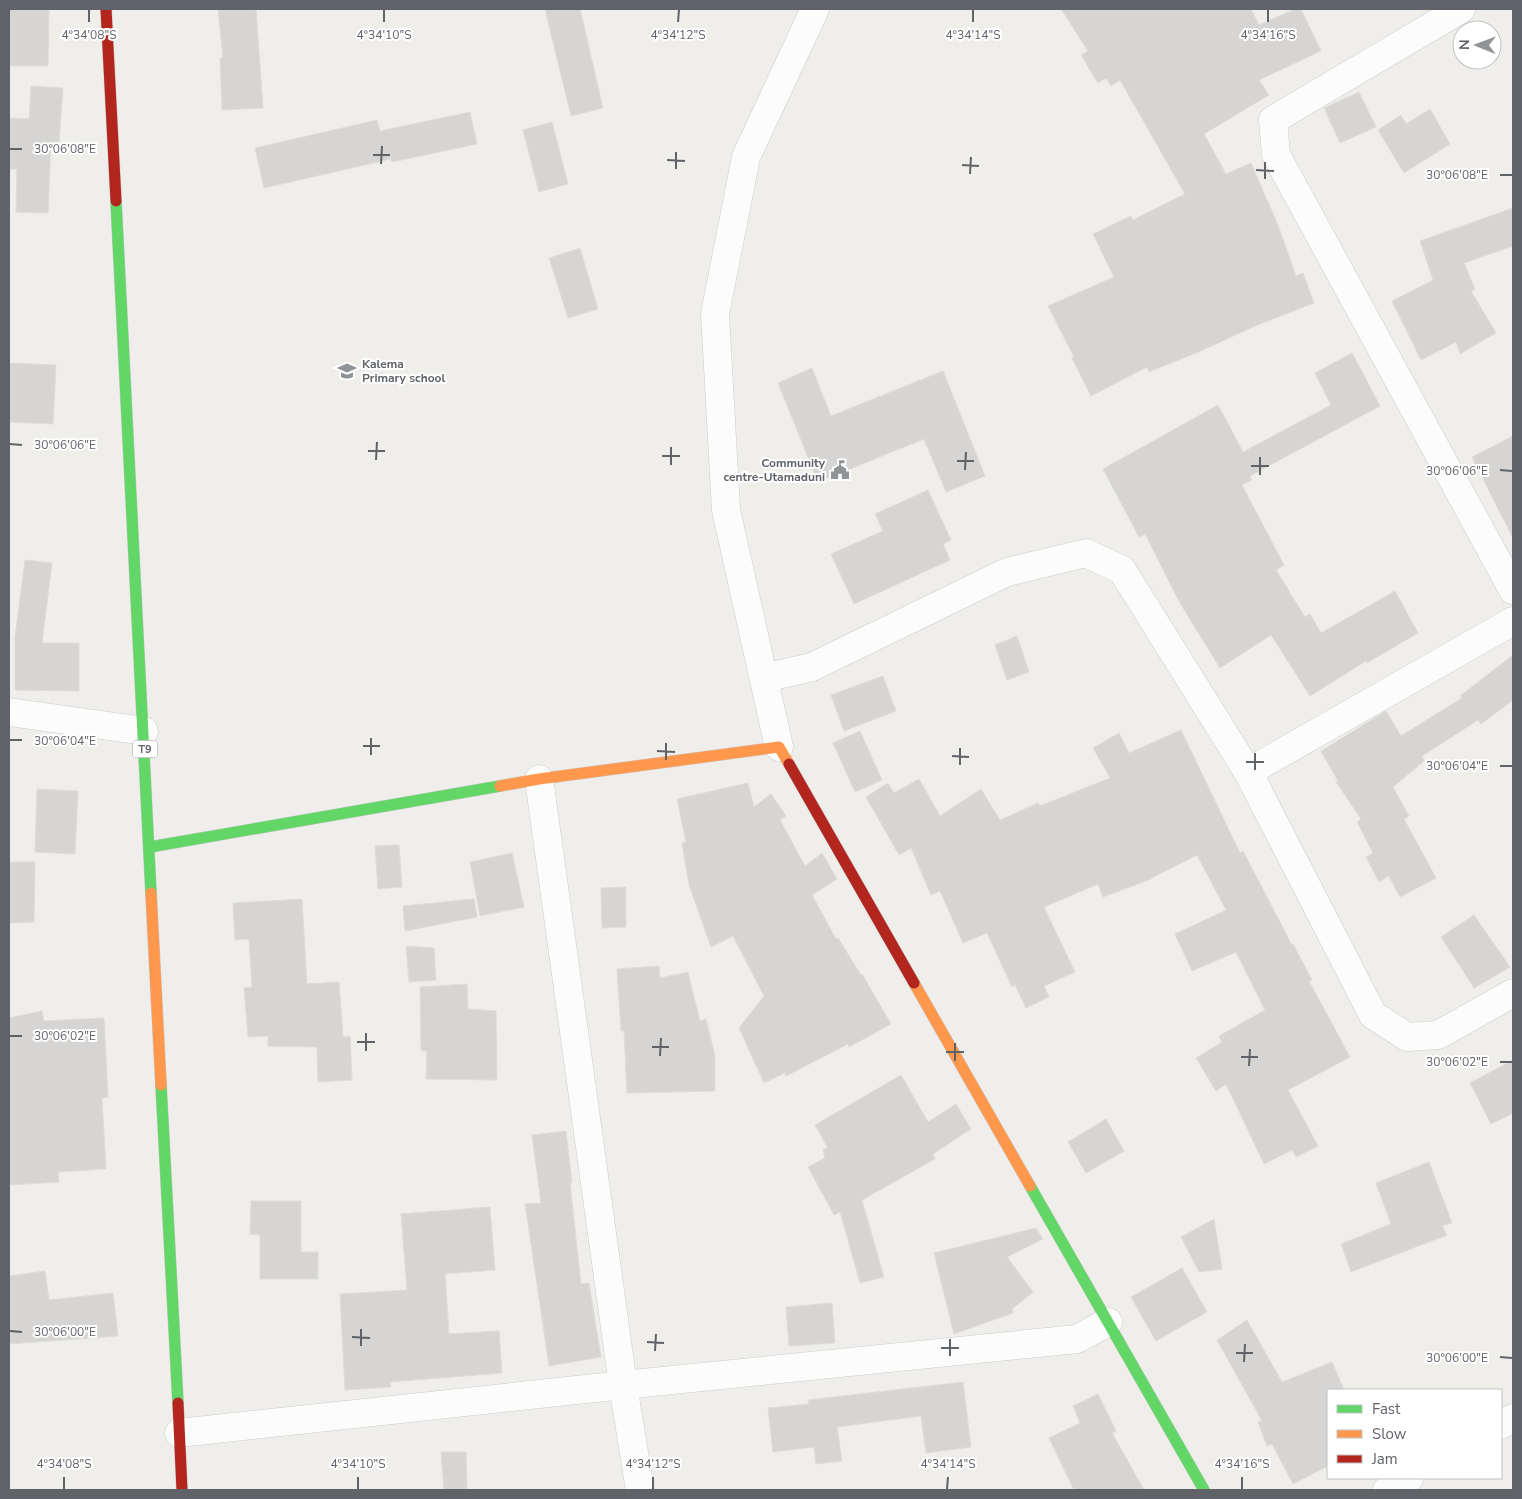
<svg xmlns="http://www.w3.org/2000/svg" width="1522" height="1499" font-family="'Nunito Sans',sans-serif">
	<rect width="100%" height="100%" fill="#efeeea"/>
	<g fill="#d6d5d3" stroke="#deddd9">
		<path d="M9,9h40l-1,57h-39z"/>
		<path d="M218,9h38l7,99 -41,2 -2,-52h3z"/>
		<path d="M545,9h35l23,99 -32,8z"/>
		<path d="M1061,9h190l8,16 36,-16h6l20,42 -62,29 10,15 -65,39 22,40 25,-11 27,62 18,51 7,-3 11,30 -59,23 -52,24 -54,22 -2,-5 -56,29 -19,-38 2,-1 -26,-51 66,-29 -21,-43 38,-18 2,4 52,-26 -65,-114 -9,6 -5,-8 -8,5 -17,-28 7,-4z"/>
		<path d="M31,86l32,2 -4,54h-8l-3,71 -32,-1 1,-43h-8v-51l20,1z"/>
		<path d="M1359,92l17,35 -36,16 -16,-35z"/>
		<path d="M1430,109l20,35 -46,29 -26,-43 23,-15 5,9z"/>
		<path d="M470,112l7,32 -85,18 -1,-3 -127,29 -9,-40 122,-28 3,11z"/>
		<path d="M552,122l16,62 -29,8 -16,-62z"/>
		<path d="M1513,208v38l-49,17 11,26 -4,2 25,42 -36,21 -4,-12 -35,18 -29,-59 41,-21 -13,-39z"/>
		<path d="M580,248l18,61 -30,9 -19,-60z"/>
		<path d="M1352,353l28,53 -130,70 2,4 -10,5 42,80 -8,5 29,47 5,-3 11,19 74,-42 23,42 -51,30 -1,-2 -56,35 -39,-61 -51,33 -40,-65 -35,-69 -6,3 -36,-68 115,-64 25,47 88,-47 -16,-32z"/>
		<path d="M9,363l47,2 -3,59 -44,-2z"/>
		<path d="M812,368l19,48 112,-45 42,105 -39,16 -22,-53 -106,43 -40,-99z"/>
		<path d="M1513,436v102l-41,-81z"/>
		<path d="M928,490l23,50 -8,4 7,16 -96,44 -23,-50 52,-23 -8,-17z"/>
		<path d="M25,560l27,3 -10,80h37v48l-64,-1v-53z"/>
		<path d="M1017,636l12,36 -22,8 -12,-35z"/>
		<path d="M1513,655v45l-32,24 -3,-4 -56,36 2,5 -31,26 16,29 -5,3 32,59 -36,19 -11,-21 -10,6 -13,-25 7,-4 -16,-31 4,-3 -25,-37 2,-1 -17,-30 65,-40 15,25 61,-38 -2,-2z"/>
		<path d="M883,676l13,35 -52,20 -13,-36z"/>
		<path d="M1181,730l59,123 3,-2 49,94 1,-1 19,36 -3,1 41,76 -62,33 30,56 -22,11 -4,-7 -28,14 -38,-80 -10,7 -20,-33 26,-16 -3,-6 46,-26 -29,-58 -44,19 -17,-37 51,-24 -29,-55 -46,23v1l-48,18 -5,-13 -54,23 31,65 -31,14 5,11 -23,11 -11,-23 -3,2 -25,-54 -24,10 -23,-52 -9,4 -20,-47 -12,7 -33,-58 22,-14 6,10 25,-14 21,37 41,-27 19,31 38,-17 2,3 70,-28 -17,-30 26,-15 10,20z"/>
		<path d="M860,731l22,49 -27,12 -22,-49z"/>
		<path d="M748,783l6,24 17,-13 15,22 -6,4 25,46 17,-13 15,26 -25,16 24,44 2,-1 23,37 1,-1 29,50 -42,23 -1,-3 -62,32 -1,-3 -21,10 -25,-55 25,-32 -31,-60 -22,11 -22,-62 -7,-42 4,-1 -9,-43z"/>
		<path d="M37,789l41,2 -3,63 -40,-2z"/>
		<path d="M399,845l3,42 -24,2 -3,-43z"/>
		<path d="M512,853l12,54 -44,9 -10,-54z"/>
		<path d="M9,862h26l-1,60 -25,1z"/>
		<path d="M626,887v40l-24,1 -1,-40z"/>
		<path d="M302,899l5,85 32,-2 4,55 7,-1 2,44 -34,2 -1,-35 -49,-1v-10l-20,1 -4,-49 8,-1 -3,-48 -14,1 -2,-37z"/>
		<path d="M474,899l3,18 -72,14 -2,-25z"/>
		<path d="M1474,915l36,52 -36,21 -33,-51z"/>
		<path d="M406,946l28,2 2,32 -27,2z"/>
		<path d="M659,966l1,12 28,-6 12,49 6,-2 9,37v35l-88,2 -3,-62h-3l-4,-62z"/>
		<path d="M467,984l1,25 28,2 1,69 -71,-1 1,-28h-6l-1,-64z"/>
		<path d="M42,1011l2,10 60,-3 4,79 -6,1 4,71 -48,3 1,10 -50,3v-167z"/>
		<path d="M1513,1060v53l-22,11 -21,-41z"/>
		<path d="M901,1075l27,47 28,-18 15,25 -38,25 2,5 -73,41 22,77 -24,6 -20,-71 -6,3 -26,-48 17,-9 -2,-8 5,-2 -13,-23z"/>
		<path d="M1106,1119l18,32 -38,22 -18,-31z"/>
		<path d="M566,1131l6,52h-2l11,101 8,-1 12,74 -52,9 -24,-162 16,-1 -9,-68z"/>
		<path d="M1429,1162l23,61 -10,3 5,9 -96,37 -10,-28 50,-20 -15,-41z"/>
		<path d="M251,1201h50v51h17v27h-58v-44l-10,-1z"/>
		<path d="M490,1207l5,63 -50,4 4,60 50,-3 3,42 -112,9 1,5 -46,3 -5,-96 67,-4 -6,-76z"/>
		<path d="M1214,1219l8,50 -23,3 -18,-35z"/>
		<path d="M1036,1228l7,11 -36,18 26,35 -21,17 1,4 -59,21 -20,-81z"/>
		<path d="M1182,1268l25,44 -51,29 -25,-44z"/>
		<path d="M45,1271l4,29 64,-7 5,43 -109,8v-68z"/>
		<path d="M832,1303l3,40 -46,3 -3,-39z"/>
		<path d="M1247,1320l35,62 50,-20 12,28h-16v76l-35,18 -21,-40 -5,2 -9,-24 4,-1 -45,-81z"/>
		<path d="M963,1382l8,65 -45,6 -5,-37 -84,11 5,34 -26,3 -2,-17 -41,5 -5,-44 41,-4 -1,-4z"/>
		<path d="M1098,1394l18,37 -4,2 32,57h-70l-25,-52 31,-15 -7,-17z"/>
		<path d="M441,1452h25l1,38h-23z"/>
	</g>
	<g fill="none" stroke-linecap="round" stroke-linejoin="round">
		<g stroke="#cbcccc" stroke-width="29">
			<g id="street">
				<path d="M1461,9l-188,111 3,35 237,435"/>
				<path d="M764,678l48,-11 195,-95 79,-19 36,17 126,202 125,243 34,22 31,-2 75,-42"/>
				<path d="M9,712l135,19"/>
				<path d="M779,747l-53,-237 -11,-196 31,-157 69,-148"/>
				<path d="M1248,772l265,-151"/>
				<path d="M539,779l84,606 17,105"/>
				<path d="M1501,1425l12,-7"/>
				<path d="M179,1433l444,-48 454,-46 31,-17"/>
				<path d="M1387,1490l22,-12"/>
			</g>
		</g>
		<g stroke="#cacacb" stroke-width="12">
			<g id="fast">
				<path d="M116,201l35,692"/>
				<path d="M150,847l350,-61"/>
				<path d="M161,1085l17,318"/>
				<path d="M1030,1186l174,304"/>
			</g>
		</g>
		<g stroke="#cacacb" stroke-width="12">
			<g id="slow">
				<path d="M500,786l39,-7 240,-32 10,17"/>
				<path d="M151,893l10,192"/>
				<path d="M914,983l116,203"/>
			</g>
		</g>
		<g stroke="#cacacb" stroke-width="12">
			<g id="jam">
				<path d="M106,9l10,192"/>
				<path d="M789,764l125,219"/>
				<path d="M178,1403l4,87"/>
			</g>
		</g>
		<use href="#street" stroke="#fdfcfc" stroke-width="28"/>
		<use href="#fast" stroke="#63d668" stroke-width="11"/>
		<use href="#slow" stroke="#ff974d" stroke-width="11"/>
		<use href="#jam" stroke="#b3261e" stroke-width="11"/>
	</g>
	<path fill="none" stroke="#5f6368" stroke-width="2" d="M89,22v-12M384,22v-12M678,22l1,-12M973,22v-12M1268,22v-12M10,149h12M373,155h17M667,160l18,1M381,164l1,-18M962,165l17,1M676,169v-17M1256,170l18,1M970,174l1,-17M1500,175h12M1265,179v-17M10,444l12,1M368,451h17M662,456h18M376,460l1,-18M957,461h17M671,465v-18M1251,466h18M965,470l1,-18M1500,470l12,1M1260,475v-18M10,740h12M363,746h17M657,751l18,1M371,755v-17M952,756l17,1M666,760v-17M1246,762h18M960,765v-17M1500,766h12M1255,770v-17M10,1036h12M357,1042h18M652,1047h17M366,1051v-18M946,1052h18M660,1056l1,-18M1241,1057h17M955,1061v-18M1500,1062h12M1249,1066l1,-17M10,1331l12,1M352,1337l18,1M647,1342l17,1M361,1346v-17M941,1348h18M655,1351l1,-17M1236,1353h17M950,1356v-17M1500,1357l12,1M1244,1362l1,-18M64,1489v-12M358,1489v-12M653,1489v-12M947,1489l1,-12M1242,1489v-12"/>
	<defs>
		<g id="school-bare" transform="scale(1.5)"><path d="M0-5L7-2L0 1L-7-2ZM-4 1L0 2.5L4 1V4Q0 6-4 4Z" fill="#919496" stroke="#fff" stroke-width="2.5" paint-order="stroke"/></g>
		<g id="civic-bare" transform="scale(1.5)"><path d="M-.6-6.5H3V-4.5H.6V-3L4-1V1h2V6H-6V1h2V-1L-.6-3ZM-1.2 2.5V6h2.4V2.5Z" fill="#919496" stroke="#fff" stroke-width="2.5" paint-order="stroke"/></g>
	</defs>
	<g fill-rule="evenodd">
		<use href="#school-bare" x="347" y="371"/>
		<use href="#civic-bare" x="840" y="470"/>
	</g>
	<g text-anchor="middle" stroke-width="4" stroke-linejoin="round" paint-order="stroke">
		<rect fill="#fff" stroke="#8f9295" stroke-width="1" x="132.5" y="740.5" width="25" height="17" rx="4"/>
		<g font-size="11" font-weight="bold" fill="#5f6368">
			<text x="145" y="753">T9</text>
		</g>
		<g font-size="12" font-weight="bold" fill="#5f6368" stroke="#fff" text-anchor="start">
			<text x="362" y="368">Kalema<tspan x="362" dy="14">Primary school</tspan></text>
			<text x="825" y="467" text-anchor="end">Community<tspan x="825" dy="14">centre-Utamaduni</tspan></text>
		</g>
	</g>
	<g font-size="12" text-anchor="middle" fill="#5f6368" stroke="#fff" stroke-width="4" stroke-linejoin="round" paint-order="stroke">
		<text x="89" y="39">4°34'08"S</text>
		<text x="384" y="39">4°34'10"S</text>
		<text x="678" y="39">4°34'12"S</text>
		<text x="973" y="39">4°34'14"S</text>
		<text x="1268" y="39">4°34'16"S</text>
		<text x="65" y="153">30°06'08"E</text>
		<text x="1457" y="179">30°06'08"E</text>
		<text x="65" y="449">30°06'06"E</text>
		<text x="1457" y="475">30°06'06"E</text>
		<text x="65" y="745">30°06'04"E</text>
		<text x="1457" y="770">30°06'04"E</text>
		<text x="65" y="1040">30°06'02"E</text>
		<text x="1457" y="1066">30°06'02"E</text>
		<text x="65" y="1336">30°06'00"E</text>
		<text x="1457" y="1362">30°06'00"E</text>
		<text x="64" y="1468">4°34'08"S</text>
		<text x="358" y="1468">4°34'10"S</text>
		<text x="653" y="1468">4°34'12"S</text>
		<text x="948" y="1468">4°34'14"S</text>
		<text x="1242" y="1468">4°34'16"S</text>
	</g>
	<rect width="1522" height="1499" fill="none" stroke="#5f6368" stroke-width="20"/>
	<rect x="1327" y="1389" width="175" height="90" fill="#ffffff" stroke="#bfc1c3"/>
	<rect x="1337" y="1405" width="25" height="8" fill="#63d668" stroke="#bfc1c3"/>
	<text x="1372" y="1414" font-size="15" fill="#5f6368">Fast</text>
	<rect x="1337" y="1430" width="25" height="8" fill="#ff974d" stroke="#bfc1c3"/>
	<text x="1372" y="1439" font-size="15" fill="#5f6368">Slow</text>
	<rect x="1337" y="1455" width="25" height="8" fill="#b3261e" stroke="#bfc1c3"/>
	<text x="1372" y="1464" font-size="15" fill="#5f6368">Jam</text>
	<g transform="translate(1477 45) rotate(271)"><circle r="24" fill="#ffffff" stroke="#bfc1c3"/>
	<path d="M0-4L9 19L0 12L-9 19Z" fill="#919496"/>
	<text y="-8" font-size="14" font-weight="bold" text-anchor="middle" fill="#5f6368">N</text>
	</g>
</svg>
